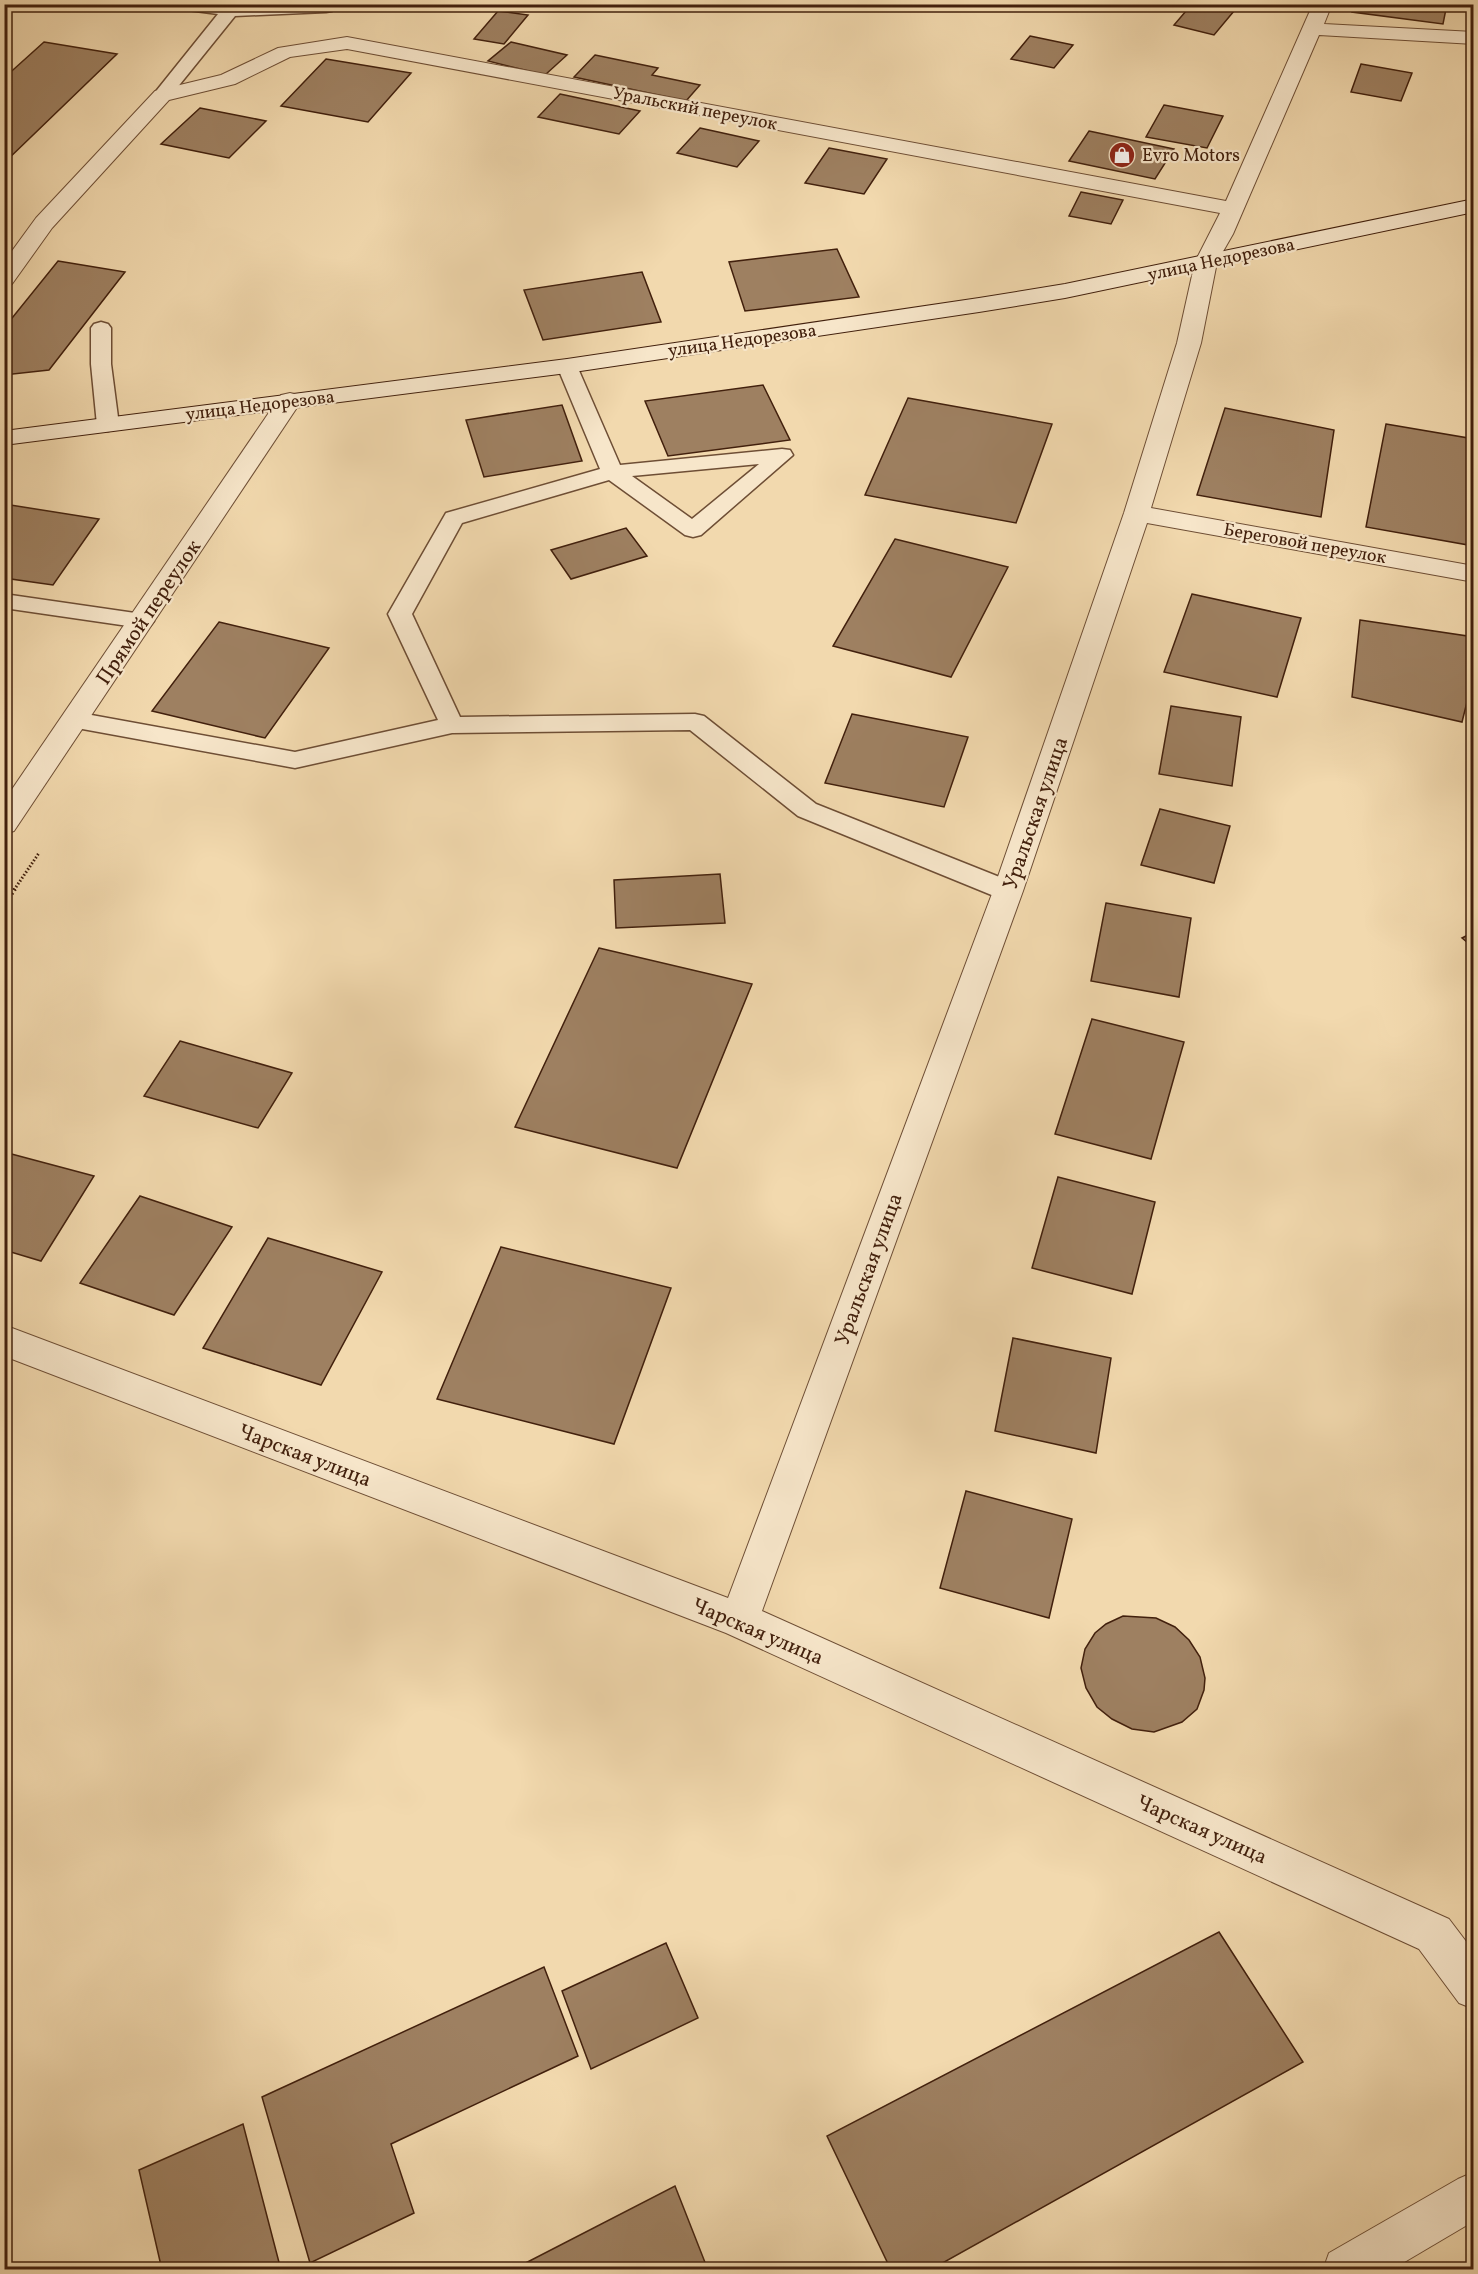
<svg xmlns="http://www.w3.org/2000/svg" width="1478" height="2274" font-family="Vollkorn,serif">
	<rect width="100%" height="100%" fill="#f2d9ae"/>
	<filter id="stains"><feTurbulence type="fractalNoise" baseFrequency=".00333" numOctaves="4"/><feColorMatrix values="0 0 0 0 .2 0 0 0 0 .09 0 0 0 0 .02 0 0 0 .5 -.17"/></filter>
	<radialGradient id="worn" r=".72"><stop offset=".6" stop-color="#630" stop-opacity="0"/><stop offset="1" stop-color="#630" stop-opacity=".3"/></radialGradient>
	<g fill="#9e8061" stroke="#42200d" stroke-width="1.5">
		<path d="M1192,4h44l3,1 -25,30 -40,-10z"/>
		<path d="M1354,4h93l-4,20 -91,-12z"/>
		<path d="M498,11l30,4 -24,29 -30,-5z"/>
		<path d="M1030,36l43,9 -19,23 -43,-9z"/>
		<path d="M44,42l73,12 -113,109v-85z"/>
		<path d="M511,42l56,13 -22,20 -57,-14z"/>
		<path d="M595,55l63,13 -6,7 48,10 -14,16 -112,-24z"/>
		<path d="M326,59l85,14 -43,49 -87,-16z"/>
		<path d="M1361,64l51,9 -11,28 -50,-9z"/>
		<path d="M560,94l80,17 -21,23 -81,-17z"/>
		<path d="M1164,105l59,11 -16,32 -61,-11z"/>
		<path d="M200,108l66,13 -37,37 -68,-14z"/>
		<path d="M700,128l59,13 -22,26 -60,-14z"/>
		<path d="M1089,131l85,18 -19,30 -86,-18z"/>
		<path d="M829,148l58,11 -23,35 -59,-11z"/>
		<path d="M1081,192l42,8 -12,24 -42,-8z"/>
		<path d="M837,249l22,48 -114,14 -16,-49z"/>
		<path d="M58,261l67,11 -76,98 -45,5v-47z"/>
		<path d="M642,272l19,50 -118,18 -19,-50z"/>
		<path d="M763,385l27,55 -122,16 -23,-55z"/>
		<path d="M908,398l144,26 -36,99 -151,-28z"/>
		<path d="M562,405l20,56 -98,16 -18,-57z"/>
		<path d="M1225,408l109,22 -13,87 -124,-22z"/>
		<path d="M1386,424l88,15v107l-108,-19z"/>
		<path d="M4,504l95,15 -46,66 -49,-7z"/>
		<path d="M626,528l21,28 -76,23 -20,-29z"/>
		<path d="M895,539l113,28 -57,110 -118,-31z"/>
		<path d="M1192,594l109,24 -24,79 -113,-25z"/>
		<path d="M1360,620l114,17v37l-12,48 -110,-25z"/>
		<path d="M219,622l110,26 -64,90 -113,-27z"/>
		<path d="M1171,706l70,11 -9,69 -73,-12z"/>
		<path d="M852,714l116,23 -24,70 -119,-24z"/>
		<path d="M1160,809l70,17 -16,57 -73,-18z"/>
		<path d="M720,874l5,49 -109,5 -2,-48z"/>
		<path d="M1106,903l85,15 -12,79 -88,-16z"/>
		<path d="M1474,932v16l-12,-10z"/>
		<path d="M599,948l153,36 -75,184 -162,-41z"/>
		<path d="M1092,1019l92,23 -33,117 -96,-25z"/>
		<path d="M180,1041l112,32 -34,55 -114,-32z"/>
		<path d="M4,1152l90,24 -53,85 -37,-11z"/>
		<path d="M1058,1177l97,25 -23,92 -100,-26z"/>
		<path d="M140,1196l92,31 -58,88 -94,-32z"/>
		<path d="M268,1238l114,34 -61,113 -118,-37z"/>
		<path d="M501,1247l170,41 -57,156 -177,-45z"/>
		<path d="M1013,1338l98,20 -15,95 -101,-22z"/>
		<path d="M966,1491l106,28 -23,99 -109,-30z"/>
		<path d="M1123,1616l33,2 19,9 14,13 11,17 5,21 -1,12 -7,19 -15,13 -28,10 -22,-3 -20,-10 -15,-12 -11,-19 -5,-20 4,-19 10,-16 11,-9z"/>
		<path d="M1219,1932l84,130 -373,208h-39l-64,-134z"/>
		<path d="M666,1943l32,75 -107,51 -29,-78z"/>
		<path d="M544,1967l34,89 -187,88 23,69 -104,50 -48,-166z"/>
		<path d="M243,2124l38,146h-119l-23,-100z"/>
		<path d="M675,2186l33,84h-196z"/>
	</g>
	<g fill="none" stroke-linecap="round" stroke-linejoin="round">
		<g stroke="#6e4e35" stroke-width="3">
			<g id="lane">
				<path d="M172,4h166l-6,7 -6,1 -91,4 -67,83h-12l-3,-4 65,-81 -38,-5z"/>
				<path d="M101,322l7,2 3,4v36l8,61 -4,4 -7,2 -7,-2 -4,-4 -6,-61v-36l3,-4z"/>
				<path d="M567,360l7,2 3,4 43,99 162,-16 8,1 3,5 -92,80 -8,2 -8,-2 -76,-55 -147,43 -50,91 48,103 235,-3 9,2 112,88 201,80 4,7 -4,7 -9,2 -9,-2 -201,-82 -108,-86 -238,3 -157,35 -229,-42 -3,-6 3,-6 9,-2 220,40 143,-32 -50,-106 58,-101 154,-44 -43,-103 3,-4zM759,464l-67,55 -60,-43z"/>
				<path d="M4,594l138,20 8,2 4,5 -4,5 -8,2 -138,-20z"/>
			</g>
		</g>
		<g stroke="#6e4e35" stroke-width="2">
			<g id="street">
				<path d="M1313,4h19l-8,20 150,8v12l-155,-9 -86,199 -16,28 -16,81 -50,165 323,58v16l-327,-59 -124,368 -261,720 687,308 25,33v57l-15,-6 -40,-54 -693,-316 -722,-277v-31l724,273 265,-707 131,-378 53,-170 18,-81 25,-49 -873,-164 -57,8 -55,27 -66,16 -117,128 -40,56 -8,2v-24l32,-44 119,-127 66,-16 57,-27 69,-11 879,164z"/>
				<path d="M290,393l9,2 3,5 -288,431 -10,3v-33l277,-406z"/>
				<path d="M1474,2172v49l-83,49h-68l6,-17 129,-74z"/>
			</g>
		</g>
		<g stroke="#42200d" stroke-width="2">
			<path id="secondary" d="M1474,199v13l-409,86 -86,14 -412,61 -563,72v-14l563,-72 412,-61 86,-14z"/>
		</g>
		<path stroke="#42200d" stroke-width="3" stroke-dasharray="1.5 2" stroke-linecap="butt" d="M14,890l25,-37"/>
		<path stroke="#42200d" stroke-width="4" stroke-dasharray="1.5 3" stroke-linecap="butt" d="M4,905l11,-16"/>
		<use href="#lane" fill="#f7e6ca" fill-rule="evenodd"/>
		<use href="#street" fill="#f7e6ca" fill-rule="evenodd"/>
		<use href="#secondary" fill="#f7e6ca" fill-rule="evenodd"/>
	</g>
	<defs>
		<g id="shop-disc" transform="scale(1.35)"><circle r="9.5" fill="#8f2418" stroke="#f7e6ca"/><path d="M-5-2.5h2.3a2.7 3.5 0 0 1 5.4 0H5L5.5 6h-11ZM-1.5-2.5h3a1.5 2.3 0 0 0-3 0Z" fill="#fff"/></g>
	</defs>
	<g fill-rule="evenodd">
		<use href="#shop-disc" x="1122" y="155"/>
	</g>
	<g text-anchor="middle" stroke-width="4.5" stroke-linejoin="round" paint-order="stroke">
		<g font-size="18" fill="#42200d" stroke="#f7e6ca">
			<text transform="translate(695 108) rotate(11)" y="6">Уральский переулок</text>
			<text transform="translate(1221 259) rotate(-12)" y="6">улица Недорезова</text>
			<text transform="translate(742 340) rotate(-8)" y="6">улица Недорезова</text>
			<text transform="translate(260 405) rotate(-7)" y="6">улица Недорезова</text>
			<text transform="translate(1305 543) rotate(10)" y="6">Береговой переулок</text>
		</g>
		<g font-size="18" fill="#42200d" stroke="#f7e6ca" text-anchor="start">
			<text x="1142" y="161">Evro Motors</text>
		</g>
		<g font-size="21" fill="#42200d" stroke="#f7e6ca">
			<text transform="translate(148 612) rotate(-56)" y="7">Прямой переулок</text>
			<text transform="translate(1035 813) rotate(-71)" y="7">Уральская улица</text>
			<text transform="translate(868 1269) rotate(-70)" y="7">Уральская улица</text>
			<text transform="translate(305 1455) rotate(21)" y="7">Чарская улица</text>
			<text transform="translate(758 1631) rotate(23)" y="7">Чарская улица</text>
			<text transform="translate(1202 1829) rotate(24)" y="7">Чарская улица</text>
		</g>
	</g>
	<rect width="1478" height="2274" fill="none" stroke="#f2d9ae" stroke-width="24"/>
	<rect x="6" y="6" width="1466" height="2262" fill="none" stroke="#42200d" stroke-width="3"/>
	<rect x="12" y="12" width="1454" height="2250" fill="none" stroke="#42200d" stroke-width="1.5"/>
	<rect width="100%" height="100%" filter="url(#stains)"/>
	<rect width="100%" height="100%" fill="url(#worn)"/>
</svg>
